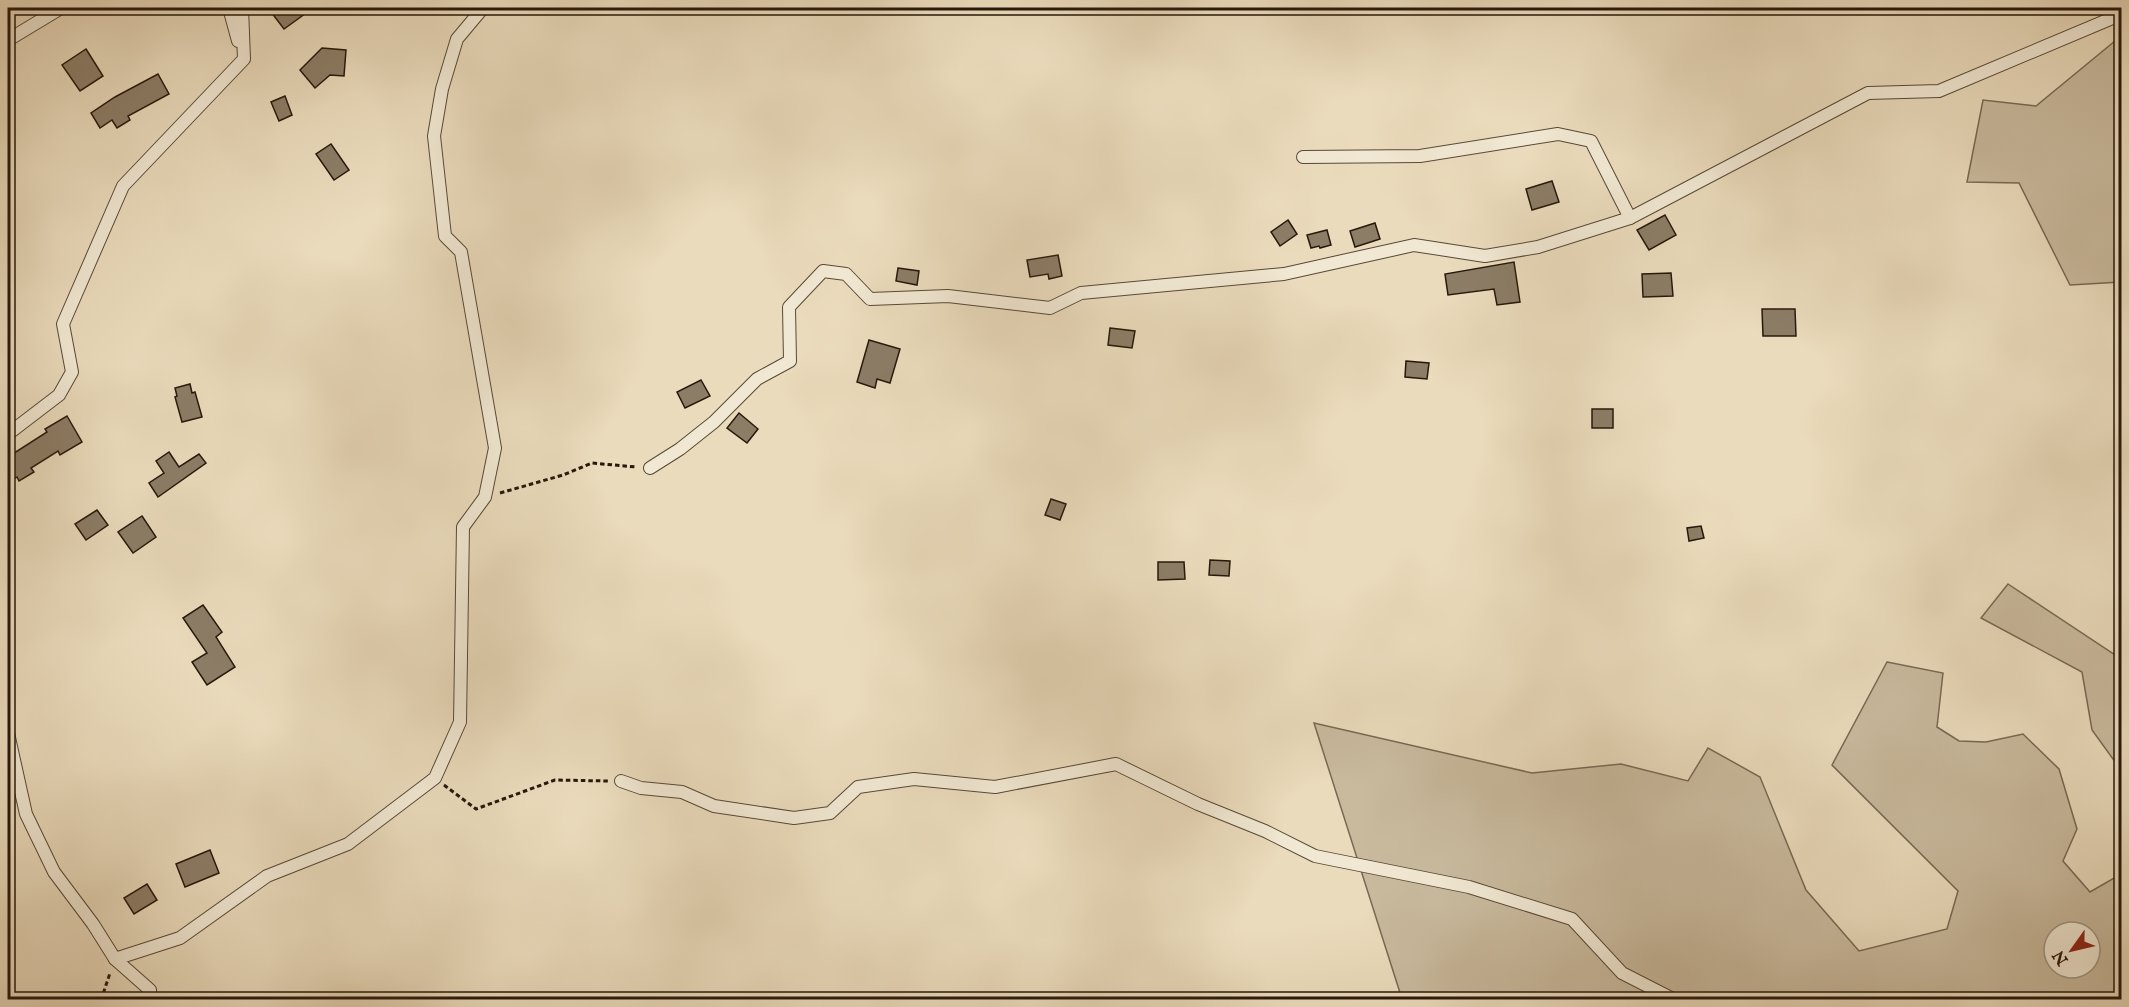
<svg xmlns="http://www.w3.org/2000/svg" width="2129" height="1007" font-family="'IM FELL English',serif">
	<rect width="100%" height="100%" fill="#eadbbc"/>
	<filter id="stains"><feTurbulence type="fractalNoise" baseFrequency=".00333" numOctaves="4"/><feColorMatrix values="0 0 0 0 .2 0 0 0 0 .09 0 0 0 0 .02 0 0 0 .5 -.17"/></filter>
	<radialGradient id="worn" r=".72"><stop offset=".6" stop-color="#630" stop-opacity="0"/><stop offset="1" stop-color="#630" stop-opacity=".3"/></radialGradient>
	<g fill="#c9ba9e" stroke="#786954" stroke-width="1.5" fill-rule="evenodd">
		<path d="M2121,36v246l-51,3 -51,-102 -52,-1 16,-82 53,6z"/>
		<path d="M2008,584l113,75v111l-29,-40 -10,-58 -101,-54z"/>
		<path d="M1887,662l56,11 -6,54 22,14 27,1 37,-8 36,35 18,60 -14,32 27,31 31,-18v125h-719l-88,-276 218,50 89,-9 67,17 20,-33 52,29 46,113 53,61 88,-22 11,-38 -126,-126zM2054,932h36v36h-36z"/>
	</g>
	<g fill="#8c7d67" stroke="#27180b" stroke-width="1.5">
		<path d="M268,8h45l-29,21z"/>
		<path d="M322,48l24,2 -2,26 -14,-1 -15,13 -15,-18z"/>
		<path d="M86,49l17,27 -23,15 -18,-26z"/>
		<path d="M158,74l11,20 -41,22 2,4 -13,8 -5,-8 -12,8 -9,-15 24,-16z"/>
		<path d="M285,96l7,19 -13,6 -8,-19z"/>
		<path d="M331,144l18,26 -15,10 -18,-26z"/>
		<path d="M1552,181l7,21 -27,8 -6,-21z"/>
		<path d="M1665,215l11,20 -27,15 -12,-20z"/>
		<path d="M1288,220l9,14 -17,12 -9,-14z"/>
		<path d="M1375,223l5,16 -25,8 -5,-16z"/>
		<path d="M1327,230l4,15 -11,3 -1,-2 -8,2 -4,-13z"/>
		<path d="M1058,255l4,21 -13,3 -1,-5 -18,3 -3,-17z"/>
		<path d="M1514,262l6,40 -23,3 -3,-16 -46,6 -3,-21z"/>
		<path d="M898,268l21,3 -2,14 -21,-4z"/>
		<path d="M1671,273l2,23 -30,1 -1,-23z"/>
		<path d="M1762,309h33l1,27h-33z"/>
		<path d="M1110,328l25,3 -3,17 -24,-3z"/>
		<path d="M869,340l31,9 -10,34 -13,-4 -2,9 -18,-6z"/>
		<path d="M1406,361l23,2 -2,16 -22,-2z"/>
		<path d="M701,380l9,16 -25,12 -8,-16z"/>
		<path d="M190,384l2,9 3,-1 7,25 -20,5 -7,-25 2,-1 -2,-8z"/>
		<rect x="1592" y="409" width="21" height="19"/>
		<path d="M739,413l19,16 -11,14 -20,-15z"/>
		<path d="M67,416l15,26 -22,13 -2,-4 -27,17 3,4 -15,9 -2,-4 -9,6v-26l39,-25 -2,-3z"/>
		<path d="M169,452l10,15 20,-13 7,9 -48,34 -9,-14 15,-10 -8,-12z"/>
		<path d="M1051,499l15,5 -6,16 -15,-5z"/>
		<path d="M97,510l11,15 -22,15 -11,-16z"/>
		<path d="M142,516l14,21 -23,16 -15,-21z"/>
		<path d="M1701,526l3,12 -15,3 -2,-13z"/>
		<path d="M1210,560l20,1 -1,15 -20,-1z"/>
		<path d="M1158,562h26l1,17 -27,1z"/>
		<path d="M203,605l19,27 -6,5 19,30 -28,18 -15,-23 15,-9 -24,-35z"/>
		<path d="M210,850l9,23 -34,14 -9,-23z"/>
		<path d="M147,884l10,16 -23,14 -10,-16z"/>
	</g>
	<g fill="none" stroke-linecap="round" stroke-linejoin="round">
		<g stroke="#584937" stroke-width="14">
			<g id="street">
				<path d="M229,8l9,33"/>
				<path d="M8,40l53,-32"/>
				<path d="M1303,157l117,-1 138,-22 33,7 39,77"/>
				<path d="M8,434l51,-39 13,-23 -9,-48 60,-138 121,-127 -2,-51"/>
				<path d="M650,468l30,-19 34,-27 43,-43 33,-18 -1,-54 34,-36 23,3 24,25 78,-3 102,12 31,-15 203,-19 130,-29 71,11 53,-9 92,-29 238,-125 71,-2 183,-77"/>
				<path d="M8,733l18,81 28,58 39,52 22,35 35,31 1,10"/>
				<path d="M621,781l20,7 41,4 32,14 80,12 36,-5 28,-26 56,-8 81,8 121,-23 82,40 67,27 50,25 154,31 103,32 50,54 53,27"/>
				<path d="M115,959l65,-21 87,-62 81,-32 87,-66 25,-56 3,-195 22,-30 10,-49 -34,-196 -16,-16 -11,-100 8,-47 15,-50 26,-31"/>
			</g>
		</g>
		<g stroke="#27180b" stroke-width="3" stroke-dasharray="4.5 3" stroke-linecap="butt">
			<path d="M500,493l63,-18 29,-12 44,4"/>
			<path d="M444,785l32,24 79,-29 53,1"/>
			<path d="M101,1000l9,-27"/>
		</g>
		<use href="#street" stroke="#f1e8d3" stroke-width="12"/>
	</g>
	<rect width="2129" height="1007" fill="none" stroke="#eadbbc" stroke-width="30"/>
	<rect x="9" y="9" width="2111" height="989" fill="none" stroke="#27180b" stroke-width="3"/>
	<rect x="15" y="15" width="2099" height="977" fill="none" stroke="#27180b" stroke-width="1.5"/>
	<g transform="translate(2072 950) rotate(236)"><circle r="28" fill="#f1e8d3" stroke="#a09583" stroke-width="1.5"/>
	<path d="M0-4.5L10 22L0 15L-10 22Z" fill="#8f2418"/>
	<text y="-9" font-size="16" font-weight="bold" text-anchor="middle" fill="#27180b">N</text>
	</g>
	<rect width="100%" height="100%" filter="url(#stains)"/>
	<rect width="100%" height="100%" fill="url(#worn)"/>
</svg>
